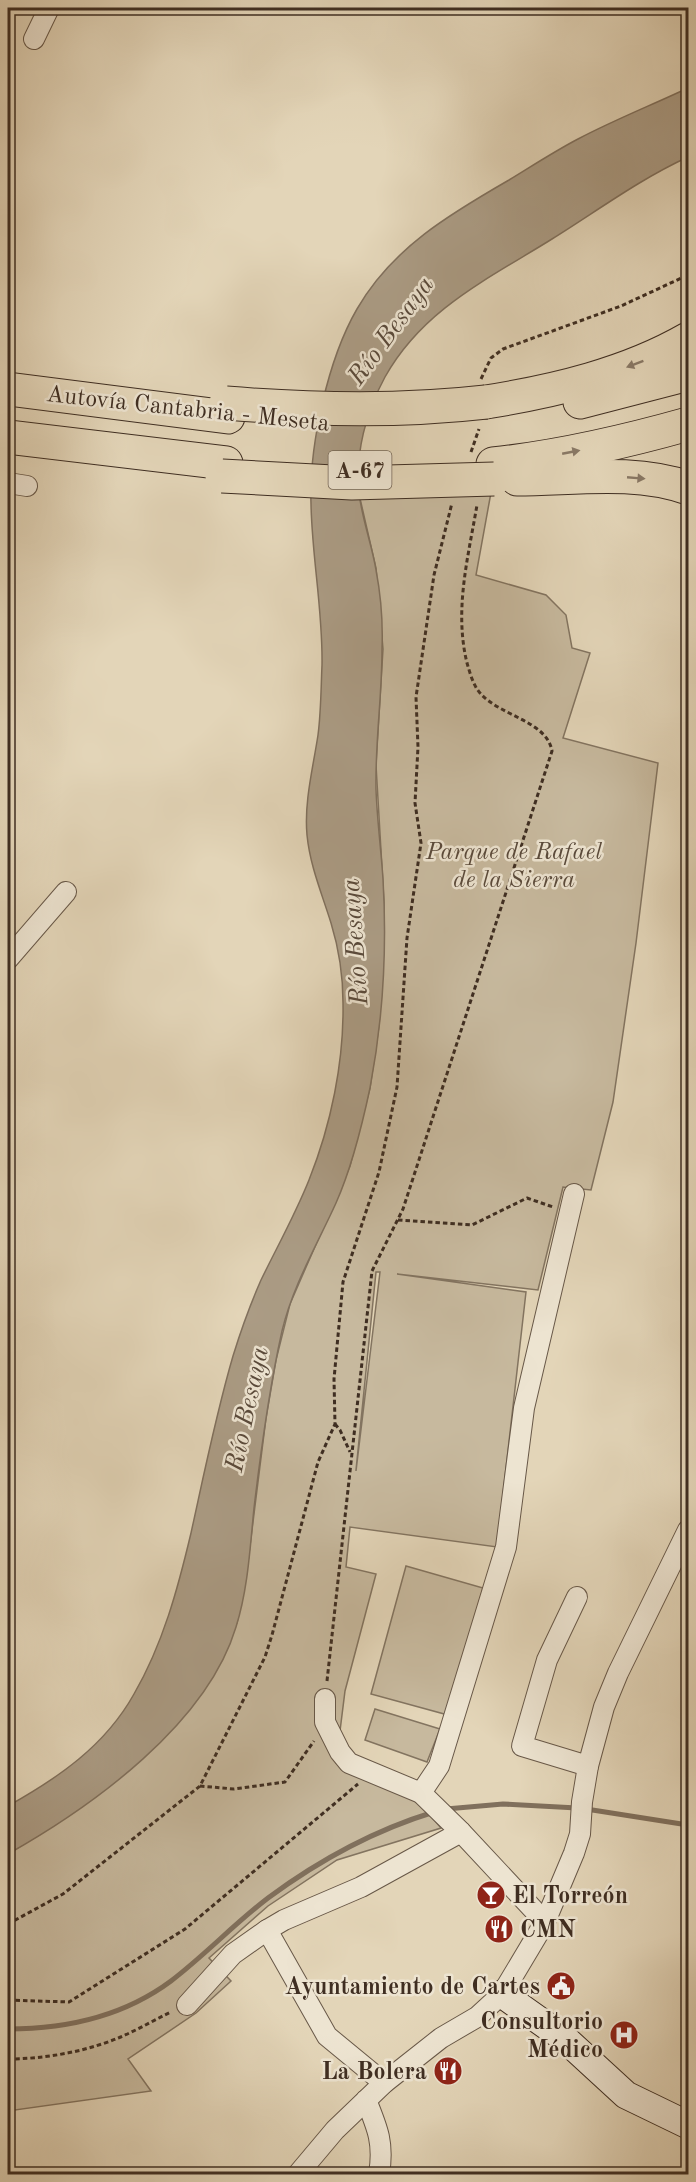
<svg xmlns="http://www.w3.org/2000/svg" width="696" height="2182" font-family="'Old Standard TT',serif">
	<rect width="100%" height="100%" fill="#e3d5b8"/>
	<filter id="stains"><feTurbulence type="fractalNoise" baseFrequency=".00333" numOctaves="4"/><feColorMatrix values="0 0 0 0 .2 0 0 0 0 .09 0 0 0 0 .02 0 0 0 .5 -.17"/></filter>
	<radialGradient id="worn" r=".72"><stop offset=".6" stop-color="#630" stop-opacity="0"/><stop offset="1" stop-color="#630" stop-opacity=".3"/></radialGradient>
	<g fill="#c7b99e" stroke="#837460" stroke-width="1.5" fill-rule="evenodd">
		<path d="M492,487l-16,88 70,20 20,20 6,33 18,5 -27,85 95,25 -22,180 -23,159 -22,88 -28,-3 -25,103 -141,-16 129,18 -29,255 -147,-20 -4,40 30,7 -31,117 -9,72 84,40 21,25 -104,32 -69,46 -59,52 22,23 -35,32 -68,46 23,32 -143,20v-257l66,-42 43,-32 40,-35 80,-122 9,-45 20,-160 10,-58 14,-56 60,-138 20,-78 9,-62 4,-56 1,-68 -8,-137 7,-116 -7,-81 -17,-74zM376,1272h4l-24,199v-1z"/>
		<path d="M406,1566l77,22 -35,127 -77,-21z"/>
		<path d="M375,1709l65,20 -13,33 -62,-22z"/>
	</g>
	<path fill="#ab9c85" stroke="#80705d" stroke-width="1.5" d="M688,88v69c-48,22 -91,54 -136,82 -64,40 -129,70 -167,138 -19,35 -30,76 -26,116 3,26 13,52 17,77 5,26 7,54 6,80 0,47 -7,93 -6,139 1,30 5,60 7,90 4,69 0,141 -13,209 -8,38 -18,79 -34,115 -19,42 -43,82 -54,128 -13,58 -21,118 -28,177 -4,40 -6,81 -18,119 -29,97 -143,179 -228,227v-48c50,-28 97,-60 126,-112 29,-50 44,-106 57,-161 13,-59 25,-119 42,-177 8,-26 17,-51 28,-76 16,-33 34,-65 48,-100 22,-55 35,-118 34,-177 0,-27 -4,-54 -12,-80 -9,-29 -21,-57 -24,-88 -3,-33 6,-67 11,-100 3,-23 3,-47 4,-70 1,-54 -10,-107 -11,-161 -2,-59 17,-145 46,-195 35,-61 93,-95 152,-129 23,-14 46,-29 69,-41 36,-19 74,-34 110,-51z"/>
	<g fill="none" stroke-linecap="round" stroke-linejoin="round">
		<g stroke="#80705d" stroke-width="5">
			<path d="M446,1809l57,-5 74,4"/>
			<path d="M586,1809l102,16"/>
			<path d="M8,2029c57,0 116,-13 163,-48 34,-26 63,-57 97,-83 50,-37 107,-68 166,-86"/>
		</g>
		<g stroke="#685848" stroke-width="22">
			<g id="street">
				<path d="M34,39l15,-31"/>
				<path d="M8,483l19,3"/>
				<path d="M8,959l58,-67"/>
				<path d="M577,1597l-30,63 -25,86 66,20"/>
				<path d="M325,1699v23l15,30 9,11 72,30 40,39 84,90"/>
				<path d="M421,1793l18,-27 67,-219 18,-139 50,-214"/>
				<path d="M267,1930l60,106 57,47"/>
				<path d="M187,2005l46,-51 34,-24 17,-10 77,-33 100,-55"/>
				<path d="M366,2100c12,29 18,44 13,74"/>
				<path d="M298,2174l37,-44 49,-47 57,-45 36,-21 25,-23 43,-72 29,-69 6,-19 2,-32 6,-36 16,-59 14,-34 70,-143"/>
			</g>
		</g>
		<g stroke="#3f2e22" stroke-width="29">
			<path id="secondary" d="M502,1994l62,44 62,57 62,30"/>
		</g>
		<g stroke="#3f2e22" stroke-width="35">
			<g id="highway">
				<path d="M8,389l220,28"/>
				<path d="M486,402c69,-11 141,-28 202,-63"/>
				<path d="M580,402l108,-28"/>
				<path d="M8,437l218,26"/>
				<path d="M493,464c66,-7 131,-22 195,-40"/>
				<path d="M517,479c56,0 117,-10 171,9"/>
			</g>
		</g>
		<g stroke="#3f2e22" stroke-width="3" stroke-dasharray="4.5 3" stroke-linecap="butt">
			<path d="M481,379l10,-21 12,-9 118,-43 67,-31"/>
			<path d="M471,452l8,-23"/>
			<path d="M398,1220l74,5 55,-27 26,9"/>
			<path d="M335,1424l5,6 10,22"/>
			<path d="M327,1681l45,-410 31,-62 149,-458c-5,-30 -52,-35 -72,-58 -7,-8 -10,-20 -13,-30 -13,-53 1,-105 10,-158"/>
			<path d="M200,1786l34,3 51,-7 29,-41"/>
			<path d="M8,1924l55,-30 137,-108 65,-129 7,-22 46,-173 17,-38 -1,-45 9,-97 36,-110 18,-85 10,-149 14,-95 -6,-40 3,-56 -2,-50 18,-122 18,-72"/>
			<path d="M8,2000l61,2 116,-73 173,-145"/>
			<path d="M8,2059c38,0 82,-8 117,-24 16,-7 31,-16 46,-23"/>
		</g>
		<use href="#street" stroke="#ede4d1" stroke-width="20"/>
		<use href="#secondary" stroke="#ede4d1" stroke-width="27"/>
		<use href="#highway" stroke="#e3d5b8" stroke-width="33"/>
		<g stroke="#3f2e22" stroke-width="35" stroke-linecap="butt">
			<g id="highway-bridge">
				<path d="M226,403c87,7 173,9 260,-1"/>
				<path d="M222,476l130,7 142,-4"/>
			</g>
		</g>
		<use href="#highway-bridge" stroke="#e3d5b8" stroke-width="33"/>
	</g>
	<defs><path id="oneway-solid" d="M-6-.8H1V-3.2L6.5 0L1 3.2V.8H-6Z" transform="scale(1.5)"/></defs>
	<g fill="#897966">
		<use href="#oneway-solid" transform="translate(635 364) rotate(159)"/>
		<use href="#oneway-solid" transform="translate(571 452) rotate(-11)"/>
		<use href="#oneway-solid" transform="translate(636 478) rotate(5)"/>
	</g>
	<defs>
		<g id="bar-disc" transform="scale(1.5)"><circle r="9.5" fill="#8f2418" stroke="#ede4d1"/><path d="M-6-5H6L.8 .8V4.5H3.5V6h-7V4.5H-.8V.8Z" fill="#fff"/></g>
		<g id="restaurant-disc" transform="scale(1.5)"><circle r="9.5" fill="#8f2418" stroke="#ede4d1"/><path d="M-5-6h1v4h1v-4h1v4h1v-4h1v5L-1.5 .5V6h-2V.5L-5-1ZM5-6V6H3V1.5H1.5Q1.5-4 5-6Z" fill="#fff"/></g>
		<g id="civic-disc" transform="scale(1.5)"><circle r="9.5" fill="#8f2418" stroke="#ede4d1"/><path d="M-.6-6.5H3V-4.5H.6V-3L4-1V1h2V6H-6V1h2V-1L-.6-3ZM-1.2 2.5V6h2.4V2.5Z" fill="#fff"/></g>
		<g id="hospital-disc" transform="scale(1.5)"><circle r="9.5" fill="#8f2418" stroke="#ede4d1"/><path d="M-5-5h3v3.5h4V-5h3V5h-3V1.5h-4V5h-3Z" fill="#fff"/></g>
	</defs>
	<g fill-rule="evenodd">
		<use href="#bar-disc" x="491" y="1895"/>
		<use href="#restaurant-disc" x="499" y="1929"/>
		<use href="#civic-disc" x="561" y="1986"/>
		<use href="#hospital-disc" x="624" y="2035"/>
		<use href="#restaurant-disc" x="448" y="2071"/>
	</g>
	<g text-anchor="middle" stroke-width="5" stroke-linejoin="round" paint-order="stroke">
		<rect fill="#ede4d1" stroke="#736556" stroke-width="1.5" x="328.5" y="451" width="63" height="38" rx="4.5"/>
		<g font-size="22" font-weight="bold" fill="#3f2e22">
			<text x="360" y="478">A-67</text>
		</g>
		<g font-size="24" fill="#3f2e22" stroke="#ede4d1">
			<text transform="translate(188 408) rotate(6)" y="8">Autovía Cantabria - Meseta</text>
		</g>
		<g font-size="24" font-style="italic" fill="#5a4a3b" stroke="#ede4d1">
			<text x="514" y="859">Parque de Rafael<tspan x="514" dy="28">de la Sierra</tspan></text>
		</g>
		<g font-size="24" font-weight="bold" fill="#3f2e22" stroke="#ede4d1" text-anchor="end">
			<text x="512" y="1903" text-anchor="start">El Torreón</text>
			<text x="520" y="1937" text-anchor="start">CMN</text>
			<text x="540" y="1994">Ayuntamiento de Cartes</text>
			<text x="603" y="2029">Consultorio<tspan x="603" dy="28">Médico</tspan></text>
			<text x="427" y="2079">La Bolera</text>
		</g>
		<g font-size="26" font-style="italic" fill="#5a4a3b" stroke="#ede4d1">
			<text transform="translate(390 330) rotate(-54)" y="9">Río Besaya</text>
			<text transform="translate(354 942) rotate(-94)" y="9">Río Besaya</text>
			<text transform="translate(246 1409) rotate(-78)" y="9">Río Besaya</text>
		</g>
	</g>
	<rect width="696" height="2182" fill="none" stroke="#e3d5b8" stroke-width="30"/>
	<rect x="9" y="9" width="678" height="2164" fill="none" stroke="#3f2e22" stroke-width="3"/>
	<rect x="15" y="15" width="666" height="2152" fill="none" stroke="#3f2e22" stroke-width="1.5"/>
	<rect width="100%" height="100%" filter="url(#stains)"/>
	<rect width="100%" height="100%" fill="url(#worn)"/>
</svg>
